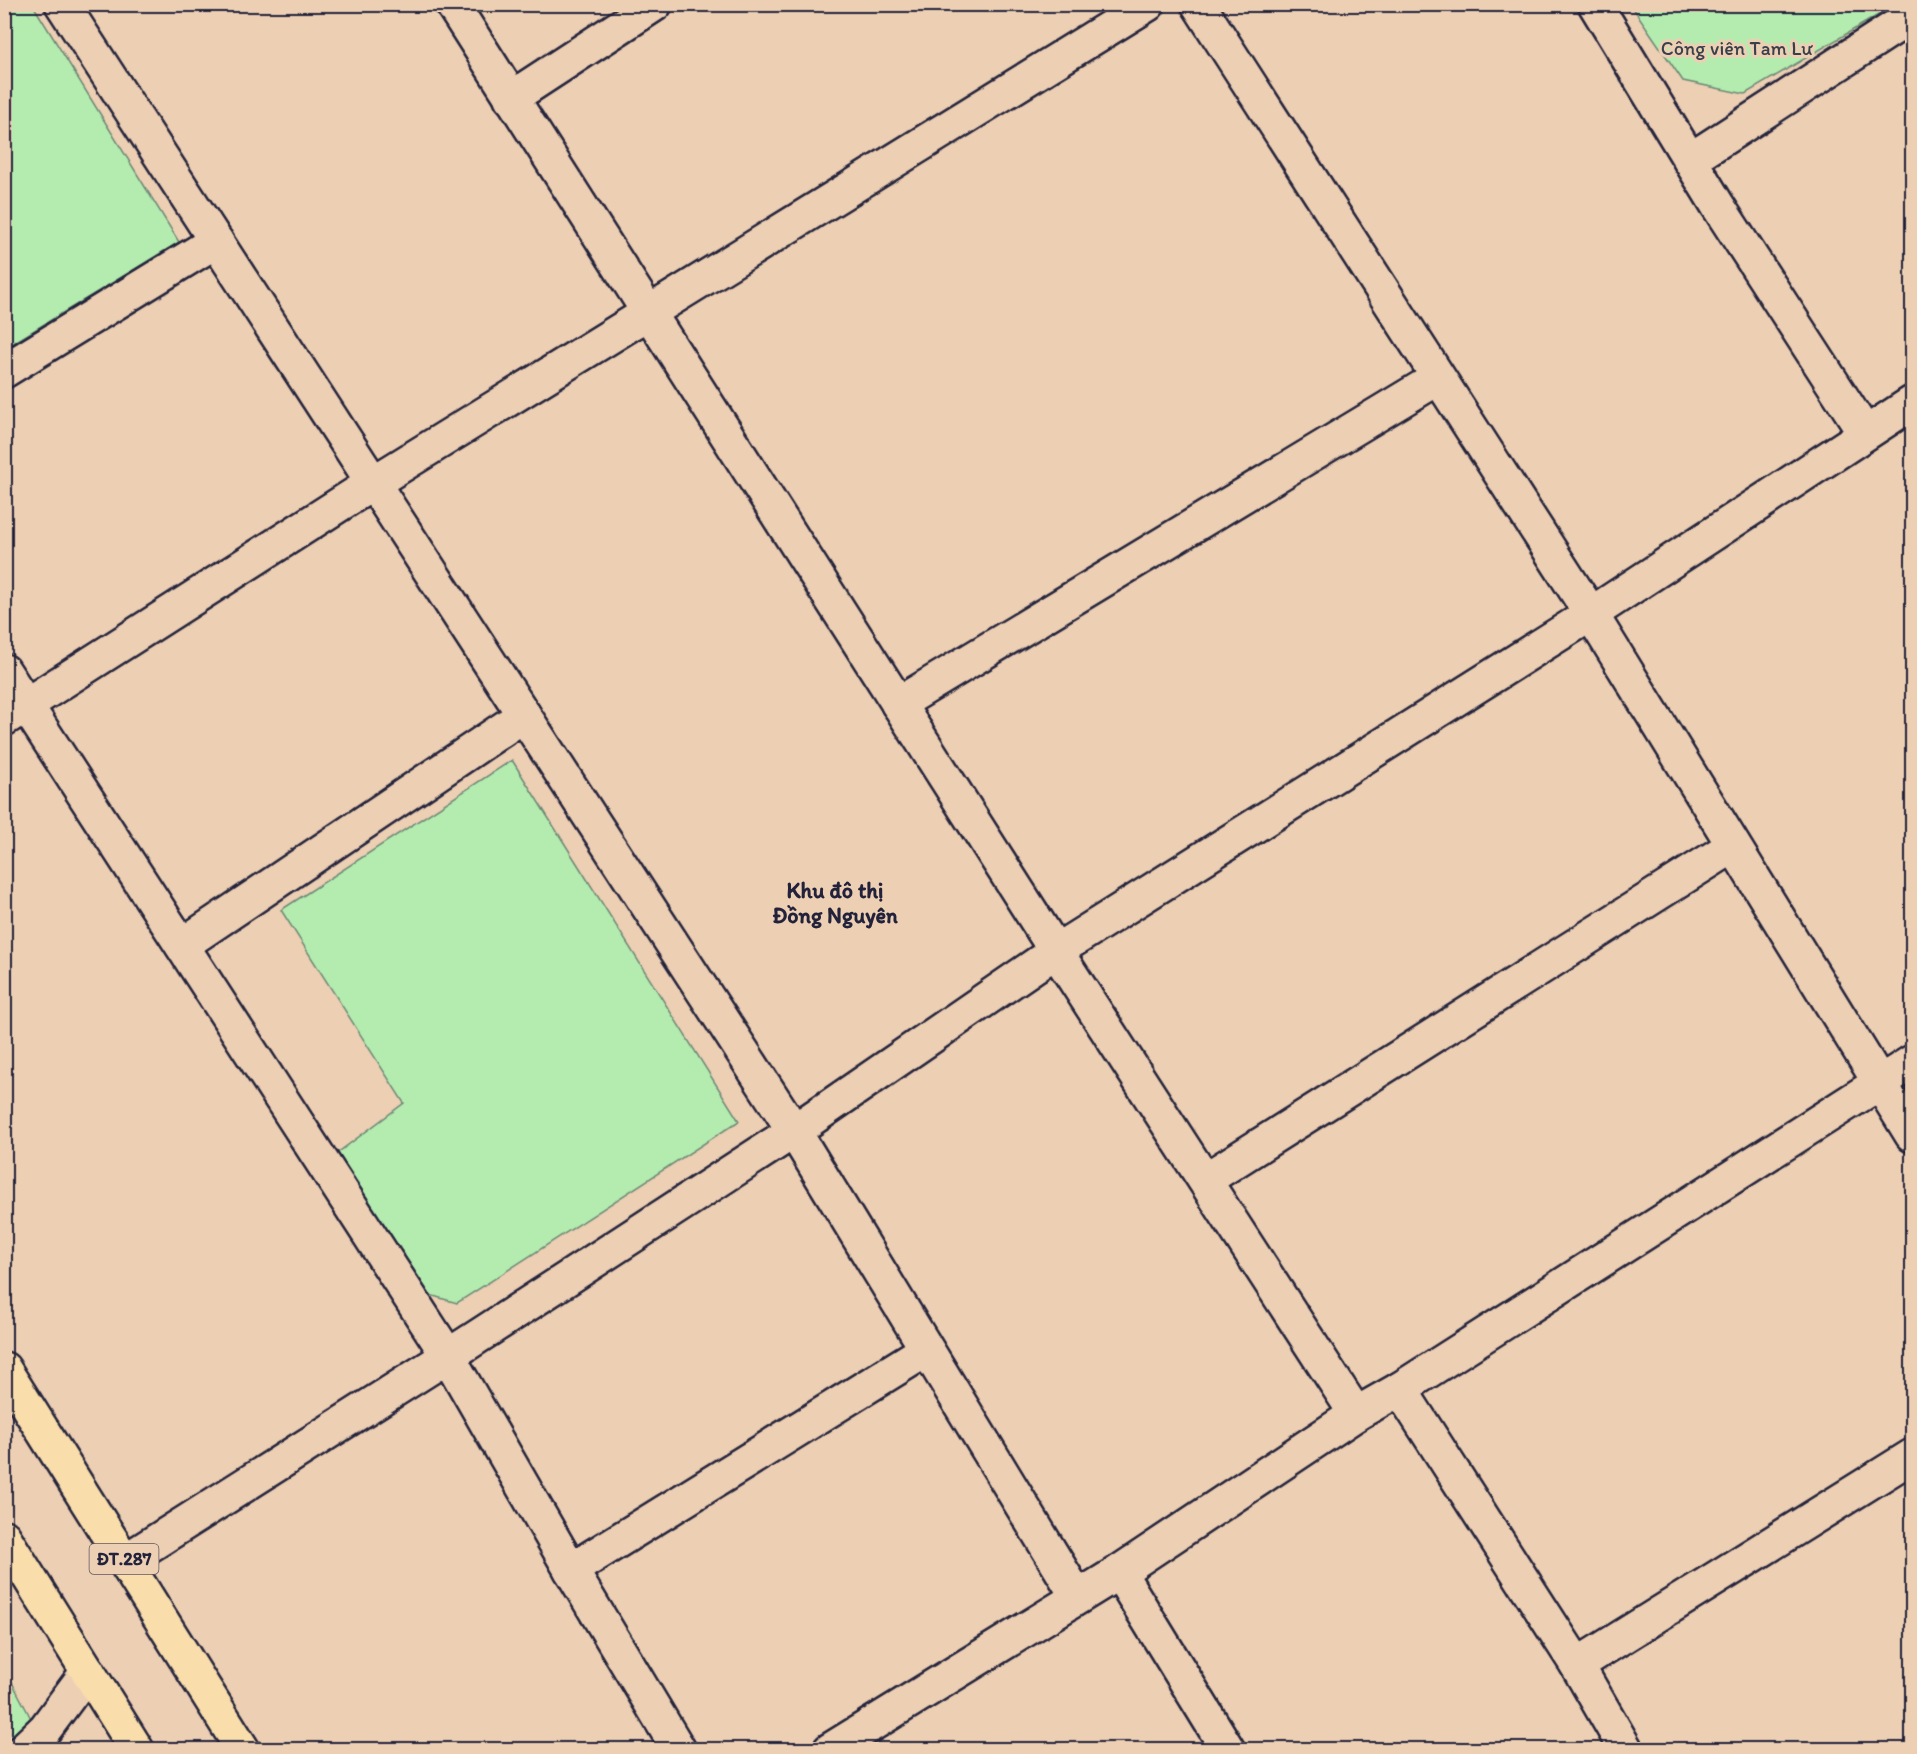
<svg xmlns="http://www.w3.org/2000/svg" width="1917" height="1754" font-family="Itim,sans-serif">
	<rect width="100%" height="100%" fill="#edcfb3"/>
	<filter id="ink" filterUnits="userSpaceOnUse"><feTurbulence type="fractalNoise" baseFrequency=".0167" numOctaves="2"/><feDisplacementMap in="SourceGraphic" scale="12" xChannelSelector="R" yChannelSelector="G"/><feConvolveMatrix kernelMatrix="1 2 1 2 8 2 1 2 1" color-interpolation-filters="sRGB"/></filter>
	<g filter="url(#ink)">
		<g fill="#b4ecaf" stroke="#6b8775" stroke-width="1.5">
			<path d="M5,4l28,1 146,237 -174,106z"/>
			<path d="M1631,5h264l-150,89 -62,-13z"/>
			<path d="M512,760l227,361 -282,182 -37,-11 -92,-132 76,-57 -123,-193z"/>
			<path d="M5,1669l42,80h-42z"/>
		</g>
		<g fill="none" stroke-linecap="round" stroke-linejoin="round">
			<g stroke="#22223b" stroke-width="38">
				<g id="street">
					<path d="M62,4l732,1127 283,465"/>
					<path d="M452,4l604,947 300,463"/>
					<path d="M1198,4l393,610 321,521"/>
					<path d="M1595,4l123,202 147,227"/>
					<path d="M511,98l144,-94"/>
					<path d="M1690,160l222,-144"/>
					<path d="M4,371l212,-130"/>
					<path d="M4,671l444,685 123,214 108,180"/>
					<path d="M898,704l540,-326"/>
					<path d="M4,719l369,-236 775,-479"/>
					<path d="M182,945l342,-230"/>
					<path d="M1205,1180l528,-334"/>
					<path d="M1400,1389l177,276 49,85"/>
					<path d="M125,1561l323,-205 346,-225 262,-180 535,-337 321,-211"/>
					<path d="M571,1570l355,-220"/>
					<path d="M1119,1572l109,178"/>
					<path d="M1577,1665l335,-209"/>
					<path d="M23,1750l22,-21 43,-58"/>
					<path d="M830,1750l289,-178 237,-158 44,-25 512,-327"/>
				</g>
			</g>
			<g stroke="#22223b" stroke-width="38">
				<g id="primary">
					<path d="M4,1369l239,381"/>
					<path d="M4,1537l133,213"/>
				</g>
			</g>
			<use href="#street" stroke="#edcfb3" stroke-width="33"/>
			<use href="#primary" stroke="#f9ddab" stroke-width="33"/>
		</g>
	</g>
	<g text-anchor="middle" stroke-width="6" stroke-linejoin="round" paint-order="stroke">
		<rect fill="#edcfb3" stroke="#5f565f" stroke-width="1.5" x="89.5" y="1544" width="69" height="30" rx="4.5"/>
		<g font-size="18" font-weight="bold" fill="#22223b">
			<text x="124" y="1565">ĐT.287</text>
		</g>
		<g font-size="20" fill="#38404c" stroke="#edcfb3">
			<text x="1737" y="55">Công viên Tam Lư</text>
		</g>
		<g font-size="22" font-weight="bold" fill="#22223b" stroke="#edcfb3">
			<text x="835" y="898">Khu đô thị<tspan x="835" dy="25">Đồng Nguyên</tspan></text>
		</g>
	</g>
	<rect width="1917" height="1754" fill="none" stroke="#edcfb3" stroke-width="24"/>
	<rect x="12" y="12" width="1893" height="1730" fill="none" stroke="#22223b" stroke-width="2" filter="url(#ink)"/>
</svg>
